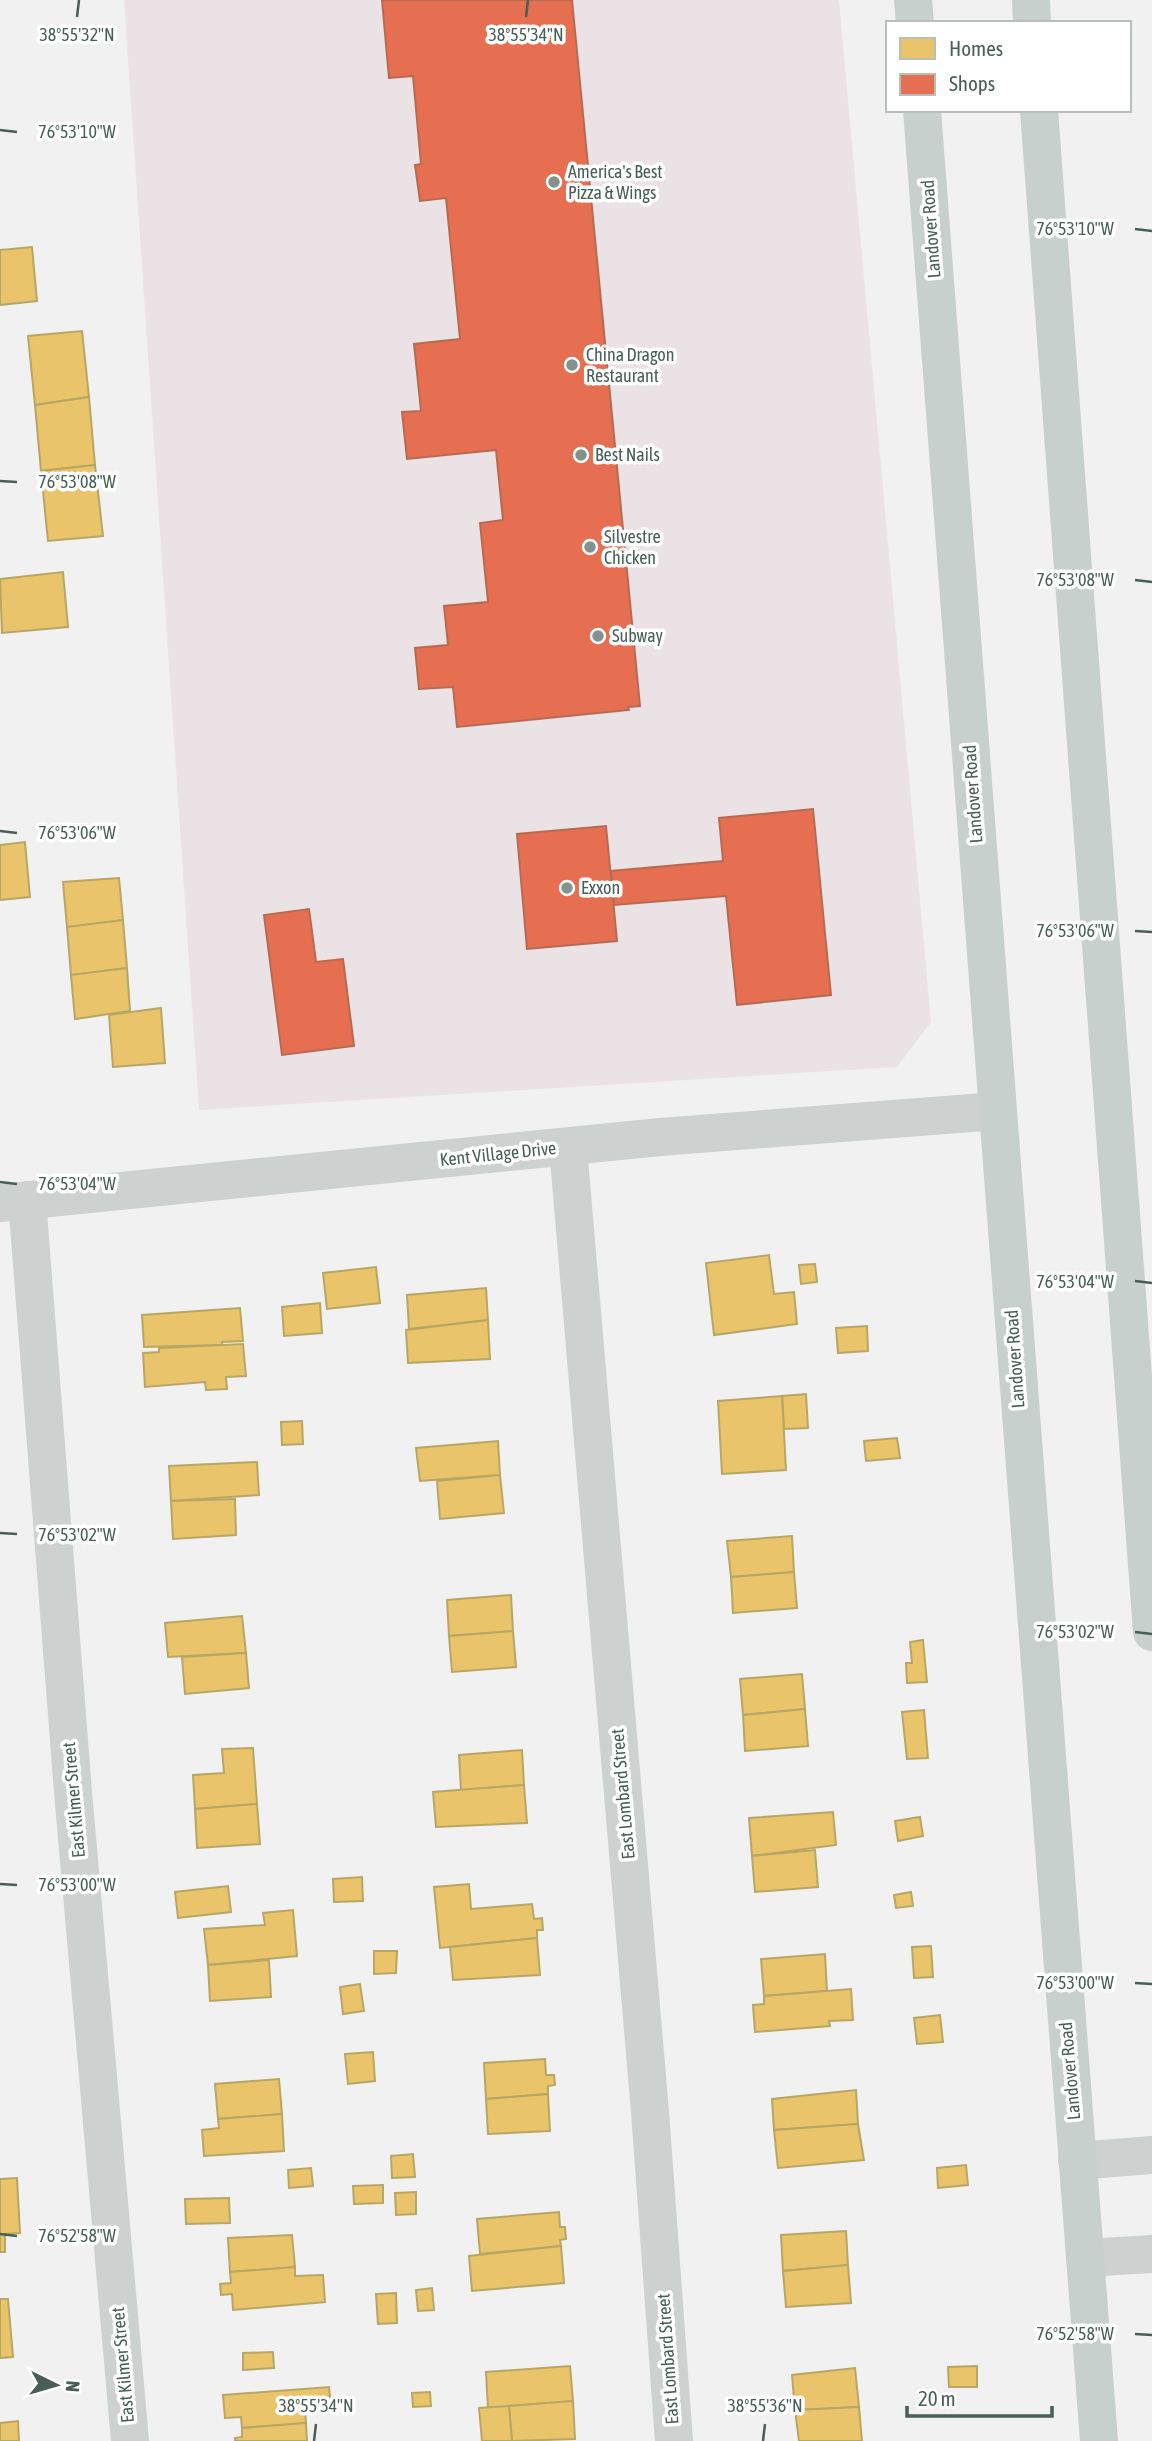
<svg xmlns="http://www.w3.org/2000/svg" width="1152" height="2441" font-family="'Asap Condensed',sans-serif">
	<rect width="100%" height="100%" fill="#f2f1f2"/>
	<path fill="#eae2e4" d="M124,0h715l92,1022 -34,45 -698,43z"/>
	<g fill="#e9c46a" stroke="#b8a664" stroke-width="2">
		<path d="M32,247l5,54 -37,4v-55z"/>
		<path d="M82,331l7,66 -54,8 -7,-69z"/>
		<path d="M89,397l6,68 -54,6 -6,-66z"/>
		<path d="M95,465l8,71 -55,5 -7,-70z"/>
		<path d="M63,572l5,55 -66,6 -2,-54z"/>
		<path d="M25,842l5,55 -30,3v-55z"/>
		<path d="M119,878l4,42 -56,7 -4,-45z"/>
		<path d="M123,920l4,48 -56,7 -4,-48z"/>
		<path d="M127,968l3,43 -55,8 -4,-44z"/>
		<path d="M161,1008l4,55 -52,4 -4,-52z"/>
		<path d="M769,1255l5,39 20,-2 3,32 -83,11 -8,-72z"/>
		<path d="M815,1264l2,18 -16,2 -2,-19z"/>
		<path d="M376,1267l4,36 -53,6 -4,-36z"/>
		<path d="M486,1288l2,32 -79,9 -2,-34z"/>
		<path d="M320,1303l2,30 -38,3 -2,-29z"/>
		<path d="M240,1308l3,33 -21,1v3l-78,2 -2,-32z"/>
		<path d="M488,1320l2,39 -82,4 -2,-33z"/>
		<path d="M867,1326l1,25 -30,2 -2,-25z"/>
		<path d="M243,1344l3,32 -20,1 1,12 -21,1 -1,-8 -60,5 -2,-34 16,-1v-4z"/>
		<path d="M806,1394l2,34 -24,1 -2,-33z"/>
		<path d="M782,1396l4,74 -64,4 -4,-73z"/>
		<path d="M302,1421l1,23 -21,1 -1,-23z"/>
		<path d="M897,1438l3,20 -34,3 -2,-20z"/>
		<path d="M498,1441l2,34 -80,6 -4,-33z"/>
		<path d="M257,1462l2,33 -88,6 -2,-35z"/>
		<path d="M500,1475l4,38 -64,6 -3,-38z"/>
		<path d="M235,1499l1,36 -63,4 -2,-38z"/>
		<path d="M792,1536l2,36 -63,5 -4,-36z"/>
		<path d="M794,1572l3,36 -64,5 -2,-36z"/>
		<path d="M511,1595l2,36 -64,5 -2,-36z"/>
		<path d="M242,1616l4,37 -78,4 -3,-34z"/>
		<path d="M513,1631l3,36 -64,5 -3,-36z"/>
		<path d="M923,1640l4,42 -20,1 -1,-20h6l-2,-21z"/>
		<path d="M246,1653l3,35 -64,6 -3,-37z"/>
		<path d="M802,1674l3,35 -62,6 -3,-36z"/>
		<path d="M805,1709l3,37 -63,5 -2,-36z"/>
		<path d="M924,1710l4,48 -21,1 -5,-47z"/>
		<path d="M253,1748l4,56 -62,5 -2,-34 31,-2 -2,-24z"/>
		<path d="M522,1750l2,35 -63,5 -2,-35z"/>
		<path d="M524,1785l3,38 -91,4 -3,-35z"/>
		<path d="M257,1804l3,40 -63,4 -2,-39z"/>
		<path d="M833,1812l3,33 -84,11 -3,-38z"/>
		<path d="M920,1817l3,19 -25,5 -3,-20z"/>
		<path d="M815,1850l3,37 -63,5 -3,-36z"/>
		<path d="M362,1877l1,24 -29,1 -1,-23z"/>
		<path d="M469,1884l2,25 61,-5 2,15 8,-1 1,12h-6v8l-97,10 -6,-61z"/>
		<path d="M228,1886l3,26 -53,6 -3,-26z"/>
		<path d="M911,1892l2,14 -17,2 -2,-13z"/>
		<path d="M293,1910l4,46 -89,9 -4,-36 61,-4 -2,-12z"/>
		<path d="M537,1938l3,37 -87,5 -3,-33z"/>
		<path d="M931,1946l2,31 -19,1 -2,-31z"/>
		<path d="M374,1951h23l-1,22 -22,1z"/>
		<path d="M825,1954l2,37 -63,5 -3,-37z"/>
		<path d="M269,1960l2,37 -61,4 -2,-36z"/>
		<path d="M360,1984l4,27 -21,3 -3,-27z"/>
		<path d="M851,1989l2,31 -24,1 1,5 -75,6 -2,-27 11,-1v-8z"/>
		<path d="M940,2015l3,27 -26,2 -3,-26z"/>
		<path d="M373,2052l2,29 -27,3 -3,-30z"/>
		<path d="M545,2059l1,16h8l1,10 -7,1v8l-62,5 -2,-36z"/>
		<path d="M279,2079l3,35 -64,5 -3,-35z"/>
		<path d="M856,2090l2,34 -84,6 -2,-31z"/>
		<path d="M548,2094l2,37 -62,3 -2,-35z"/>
		<path d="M282,2114l2,37 -80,5 -2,-26 17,-2 -1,-9z"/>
		<path d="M858,2124l6,36 -86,8 -4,-38z"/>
		<path d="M413,2154l2,23 -23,1 -1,-22z"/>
		<path d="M966,2165l2,20 -30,3 -1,-20z"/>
		<path d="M311,2168l2,18 -24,2 -1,-18z"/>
		<path d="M17,2178l3,55 -15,1v18h-5v-73z"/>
		<path d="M383,2185v18l-29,1 -1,-18z"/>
		<path d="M416,2192v22l-20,1 -1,-22z"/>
		<path d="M229,2198l1,25 -44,1 -1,-25z"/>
		<path d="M559,2212l1,15h5l1,12 -6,1 1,6 -81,8 -3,-35z"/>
		<path d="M846,2231l2,34 -65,6 -2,-36z"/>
		<path d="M292,2235l3,32 -65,5 -2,-34z"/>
		<path d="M561,2246l3,37 -92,8 -3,-35z"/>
		<path d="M848,2265l3,38 -65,4 -3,-36z"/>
		<path d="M295,2267v9l28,-1 2,27 -92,8 -1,-16 -11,1 -1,-11 11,-1 -1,-11z"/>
		<path d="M432,2288l2,22 -16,1 -2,-21z"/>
		<path d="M396,2293l1,30 -19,1 -2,-30z"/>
		<path d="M0,2299h8l5,58 -13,1z"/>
		<path d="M273,2352l1,16 -31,2v-17z"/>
		<path d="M570,2366l3,35 -85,7 -2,-36z"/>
		<path d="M977,2366v21h-28l-1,-20z"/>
		<path d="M855,2368l4,39 -64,3 -3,-35z"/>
		<path d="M329,2387l2,20 -26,2 1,14 -64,5 -1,-11 -16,1 -2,-23z"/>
		<path d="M430,2392l1,14 -18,1 -1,-14z"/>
		<path d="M573,2401l2,38 -63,2 -3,-35z"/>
		<path d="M509,2406l3,35h-30l-3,-33z"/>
		<path d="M859,2407l3,34h-63l-4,-31z"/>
		<path d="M18,2421l1,20h-19v-18z"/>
		<path d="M306,2423l1,18h-72v-3l7,-1v-9z"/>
	</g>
	<g fill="#e76f51" stroke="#b76a52" stroke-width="2">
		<path d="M382,0h190l68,706 -12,1 1,3 -172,17 -4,-40 -34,2 -4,-41 33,-3 -4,-39 44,-4 -8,-79 23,-3 -7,-70 -89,9 -5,-47 19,-1 -7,-67 46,-5 -14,-141 -26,3 -5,-36 6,-1 -8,-88 -24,2z"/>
		<path d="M813,809l18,186 -94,10 -11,-109 -112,9 -3,-34 112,-10 -4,-43z"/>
		<path d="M606,826l11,115 -90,8 -10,-115z"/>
		<path d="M309,909l7,53 27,-3 11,87 -72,9 -18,-140z"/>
	</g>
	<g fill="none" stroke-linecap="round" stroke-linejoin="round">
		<g stroke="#cdd2d0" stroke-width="38">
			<path d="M568,1147l82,965 24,329"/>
			<path d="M27,1200l46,592 57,649"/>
			<path d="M1077,2161l75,-6"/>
			<path d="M1085,2258l67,-4"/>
		</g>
		<path stroke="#cdd2d0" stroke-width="38" d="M0,1203l660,-66 337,-26"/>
		<g stroke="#c8d0cd" stroke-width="38">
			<path d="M913,0l2,23"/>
			<path d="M1031,0l1,23"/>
			<path d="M922,110l177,2331"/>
			<path d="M1039,110l113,1522"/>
		</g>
	</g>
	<path fill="none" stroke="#475f55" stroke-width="2.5" d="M77,17l2,-17M526,17l2,-17M0,130l17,2M1135,229l17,2M0,481l17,1M1135,580l17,2M0,831l17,2M1135,931l17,1M0,1182l17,2M1135,1281l17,2M0,1533l17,1M1135,1632l17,2M0,1884l17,1M1135,1983l17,1M0,2234l17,2M1135,2334l17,1M314,2441l2,-17M763,2441l2,-17"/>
	<g fill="#83928c" stroke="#fff" stroke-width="2.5">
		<circle cx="554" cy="182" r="7"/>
		<circle cx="572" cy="365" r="7"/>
		<circle cx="581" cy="455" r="7"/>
		<circle cx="590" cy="547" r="7"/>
		<circle cx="598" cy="636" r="7"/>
		<circle cx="567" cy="888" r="7"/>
	</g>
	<g text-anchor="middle" stroke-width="7" stroke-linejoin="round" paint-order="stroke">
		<g font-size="18" fill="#475f55" stroke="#fff" text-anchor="start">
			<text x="568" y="178">America's Best<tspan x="568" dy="21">Pizza &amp; Wings</tspan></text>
			<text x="586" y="361">China Dragon<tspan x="586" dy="21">Restaurant</tspan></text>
			<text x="595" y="461">Best Nails</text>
			<text x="604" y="543">Silvestre<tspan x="604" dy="21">Chicken</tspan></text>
			<text x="612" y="642">Subway</text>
			<text x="581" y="894">Exxon</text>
		</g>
		<g font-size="18" fill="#475f55" stroke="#fff">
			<text transform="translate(931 229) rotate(-94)" y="6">Landover Road</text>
			<text transform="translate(973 794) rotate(-94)" y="6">Landover Road</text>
			<text transform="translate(498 1154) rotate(-6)" y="6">Kent Village Drive</text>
			<text transform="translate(1015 1359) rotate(-94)" y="6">Landover Road</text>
			<text transform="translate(623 1794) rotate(-95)" y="6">East Lombard Street</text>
			<text transform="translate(74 1800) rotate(-95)" y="6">East Kilmer Street</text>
			<text transform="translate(1070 2071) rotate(-95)" y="6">Landover Road</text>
			<text transform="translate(668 2359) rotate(-94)" y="6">East Lombard Street</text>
			<text transform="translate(123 2365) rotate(-95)" y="6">East Kilmer Street</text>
		</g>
	</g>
	<g font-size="18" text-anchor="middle" fill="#475f55" stroke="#fff" stroke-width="7" stroke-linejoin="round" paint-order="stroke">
		<text x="77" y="41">38°55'32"N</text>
		<text x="526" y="41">38°55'34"N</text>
		<text x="77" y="138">76°53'10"W</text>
		<text x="1075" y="235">76°53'10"W</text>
		<text x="77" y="488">76°53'08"W</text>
		<text x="1075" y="586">76°53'08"W</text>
		<text x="77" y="839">76°53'06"W</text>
		<text x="1075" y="937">76°53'06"W</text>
		<text x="77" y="1190">76°53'04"W</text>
		<text x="1075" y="1288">76°53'04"W</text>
		<text x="77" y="1541">76°53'02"W</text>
		<text x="1075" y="1638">76°53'02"W</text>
		<text x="77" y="1891">76°53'00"W</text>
		<text x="1075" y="1989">76°53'00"W</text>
		<text x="77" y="2242">76°52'58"W</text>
		<text x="1075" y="2340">76°52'58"W</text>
		<text x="316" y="2412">38°55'34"N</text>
		<text x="765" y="2412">38°55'36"N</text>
	</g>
	<rect x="886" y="21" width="245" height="91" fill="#ffffff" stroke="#b5bfbb" stroke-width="2"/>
	<rect x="900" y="38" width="35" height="21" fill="#e9c46a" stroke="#b5bfbb" stroke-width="2"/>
	<text x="949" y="56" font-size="21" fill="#475f55">Homes</text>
	<rect x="900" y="74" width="35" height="21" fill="#e76f51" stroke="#b5bfbb" stroke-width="2"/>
	<text x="949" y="91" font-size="21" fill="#475f55">Shops</text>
	<g transform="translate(56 2385) rotate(95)" stroke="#ffffff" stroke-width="5" paint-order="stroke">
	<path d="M0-5L12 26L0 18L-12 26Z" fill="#475f55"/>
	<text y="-10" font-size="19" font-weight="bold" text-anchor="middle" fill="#475f55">N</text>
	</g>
	<path d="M907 2406v10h145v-10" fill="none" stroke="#475f55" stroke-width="3.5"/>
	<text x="918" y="2406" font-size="21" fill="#475f55" stroke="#ffffff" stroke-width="5" paint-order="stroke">20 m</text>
</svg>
